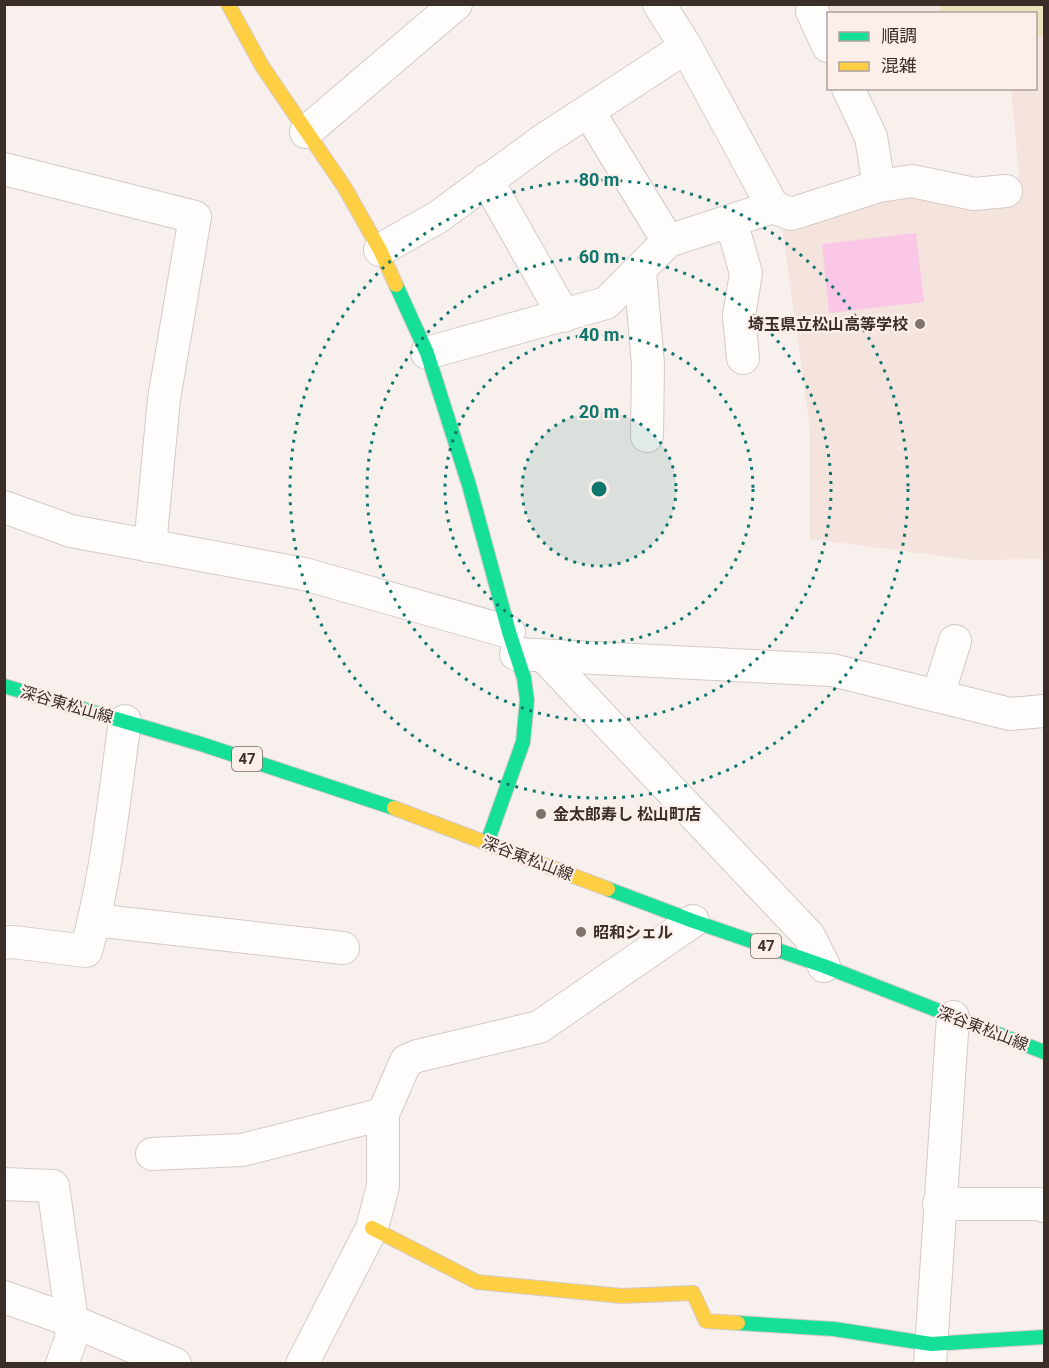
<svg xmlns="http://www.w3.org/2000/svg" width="1049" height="1368" font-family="Roboto,'Noto Sans JP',sans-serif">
	<rect width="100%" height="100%" fill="#f8f0ed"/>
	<path fill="#f5e3dd" d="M817,5h227v554l-71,1 -163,-21v-110l-29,-210 111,-26 76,11 53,-7 -10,-108 25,-1v-74h-197z"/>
	<path fill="#ece2bb" d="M940,5h104v31l-8,1v-23l-95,-1z"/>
	<path fill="#fbc7e7" d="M916,233l8,69 -95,11 -7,-69z"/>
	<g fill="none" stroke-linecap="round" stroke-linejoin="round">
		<g stroke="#d4cac7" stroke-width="34">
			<g id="street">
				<path d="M812,11l16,35"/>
				<path d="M848,88l23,49 8,49"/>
				<path d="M589,112l79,129"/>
				<path d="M306,132l150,-128"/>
				<path d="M4,169l191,48 -31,182 -14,147"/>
				<path d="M487,180l77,136"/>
				<path d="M773,207l18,7 88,-28 33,-5 62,13 32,-3"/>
				<path d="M731,221l15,52 -7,43 4,42"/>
				<path d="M380,250l58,-33 104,-76 144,-94"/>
				<path d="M640,271l8,94 -1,71"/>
				<path d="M427,353l179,-50 62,-62 105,-34 -87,-160 -27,-43"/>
				<path d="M4,507l67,24 233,43 205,58"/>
				<path d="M516,654l316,16 178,44 34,-3"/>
				<path d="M544,656l265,280 15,30"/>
				<path d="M938,695l17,-54"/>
				<path d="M94,920l249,28"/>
				<path d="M4,943l9,-1 73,9c21,-75 28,-154 39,-230"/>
				<path d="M152,1154l90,-4 141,-36"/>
				<path d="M4,1184l49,2 19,135 -1,18 -9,25"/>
				<path d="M939,1204h100l5,2"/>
				<path d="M4,1297l68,24 103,43"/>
				<path d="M302,1364l70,-136 11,-42v-72l23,-53 11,-5 122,-29 154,-106"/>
				<path d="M930,1364l23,-347"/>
			</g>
		</g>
		<g stroke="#d4cac7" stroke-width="16">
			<g id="fast">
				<path d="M396,285l31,68 42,132 40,147 15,46 3,22 -4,42 -36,101"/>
				<path d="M4,686l197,58 193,64"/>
				<path d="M608,889l85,32 131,45 220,86"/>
				<path d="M738,1323l96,6 97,15 113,-7"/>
			</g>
		</g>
		<g stroke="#d4cac7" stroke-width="16">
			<g id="slow">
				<path d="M228,4l34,62 83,122 35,62 16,35"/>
				<path d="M394,808l214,81"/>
				<path d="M372,1228l105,54 145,14 71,-3 13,28 32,2"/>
			</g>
		</g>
		<use href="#street" stroke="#fefdfc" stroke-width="32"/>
		<use href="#fast" stroke="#16e098" stroke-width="14"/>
		<use href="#slow" stroke="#ffcf43" stroke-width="14"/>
	</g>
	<circle cx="599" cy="489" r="77" fill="#0f766e" fill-opacity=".12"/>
	<g fill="none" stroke="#0f766e" stroke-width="3" stroke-dasharray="3 6">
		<circle cx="599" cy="489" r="77"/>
		<circle cx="599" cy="489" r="154"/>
		<circle cx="599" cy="489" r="232"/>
		<circle cx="599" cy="489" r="309"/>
	</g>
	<g fill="#7d726e" stroke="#fceee9" stroke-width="2">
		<circle cx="920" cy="324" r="6"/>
		<circle cx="541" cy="814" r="6"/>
		<circle cx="581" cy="932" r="6"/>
	</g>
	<g text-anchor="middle" stroke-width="4.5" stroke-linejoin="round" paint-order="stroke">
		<g fill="#fceee9" stroke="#756863" stroke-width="1.5">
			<rect x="232" y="747" width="30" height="24" rx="4.5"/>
			<rect x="751" y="934" width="30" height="24" rx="4.5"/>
		</g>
		<g font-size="15" font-weight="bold" fill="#3b2e29">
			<text x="247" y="764">47</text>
			<text x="766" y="951">47</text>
		</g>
		<g font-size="16" font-weight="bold" fill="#3b2e29" stroke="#fceee9" text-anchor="start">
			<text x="908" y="330" text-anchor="end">埼玉県立松山高等学校</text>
			<text x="553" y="820">金太郎寿し 松山町店</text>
			<text x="593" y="938">昭和シェル</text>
		</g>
		<g font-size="16" fill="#3b2e29" stroke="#fceee9">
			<text transform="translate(67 704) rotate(16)" y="6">深谷東松山線</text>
			<text transform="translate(528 858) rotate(21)" y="6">深谷東松山線</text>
			<text transform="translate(983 1028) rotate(21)" y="6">深谷東松山線</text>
		</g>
	</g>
	<circle cx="599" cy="489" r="9" fill="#0f766e" stroke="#fceee9" stroke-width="3"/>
	<g font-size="18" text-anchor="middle" font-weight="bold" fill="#0f766e" stroke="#fceee9" stroke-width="4.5" stroke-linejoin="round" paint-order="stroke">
		<text x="599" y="186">80 m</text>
		<text x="599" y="263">60 m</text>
		<text x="599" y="341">40 m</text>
		<text x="599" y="418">20 m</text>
	</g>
	<rect width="1049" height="1368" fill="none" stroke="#3b2e29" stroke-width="12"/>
	<rect x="827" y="12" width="210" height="78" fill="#fceee9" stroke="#afa19c" stroke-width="1.5"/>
	<rect x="839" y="32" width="30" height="9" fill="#16e098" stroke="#afa19c" stroke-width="1.5"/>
	<text x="881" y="42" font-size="18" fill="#3b2e29">順調</text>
	<rect x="839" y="62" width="30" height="9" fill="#ffcf43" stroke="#afa19c" stroke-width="1.5"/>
	<text x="881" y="72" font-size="18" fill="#3b2e29">混雑</text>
</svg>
